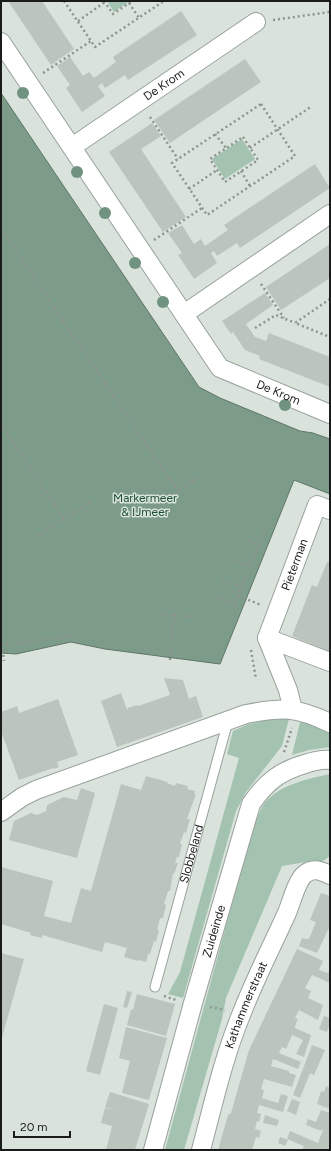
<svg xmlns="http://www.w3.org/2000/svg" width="331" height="1151" font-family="Figtree,sans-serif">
	<rect width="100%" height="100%" fill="#d9e3dc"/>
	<g fill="#a4c2b0">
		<path d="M107,1h23l-16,11z"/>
		<path d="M242,139l13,20 -30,20 -13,-20z"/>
		<path d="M271,719h18l-7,27 -36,46 -10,19 -53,187 -15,-4 12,-22 59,-214 -12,-4 6,-23 16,-7z"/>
		<path d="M300,722l16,4 14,7v14l-21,3 -17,5z"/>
		<path d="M330,774v82l-7,5 -17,1 -24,4 -56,132 -4,21 -38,131h-19l83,-305c5,-13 8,-27 14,-38 14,-22 45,-28 68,-33z"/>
	</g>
	<path fill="#7d9b89" stroke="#5f7568" d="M1,93l198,294 21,11 80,33 13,2 17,6v55l-36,-14 -74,184 -115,-15 -34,-7 -55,12 -15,-1z"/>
	<g fill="#bbc5be">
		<path d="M8,1h34l32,48 -23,16z"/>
		<path d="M181,11l16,24 -69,45 -3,-5 -20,13 -3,-5 -4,3 7,10 -23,16 -16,-24 4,-3 -13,-19 13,-9 13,19 6,-4 5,6 22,-16 -3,-5z"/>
		<path d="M245,59l16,23 -91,61 -16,-23z"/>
		<path d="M152,123l9,13 -20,13 45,68 -23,15 -54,-80z"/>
		<path d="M315,164l15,24 -90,60 -3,-5 -20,13 -3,-5 -3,2 6,10 -23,16 -16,-24 4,-2 -14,-20 14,-8 12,19 7,-5 4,7 23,-16 -4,-5z"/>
		<path d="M330,244v34l-49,32 -15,-23z"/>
		<path d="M265,293l8,12 -27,19 9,13 11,4 3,-8 61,24v30l-71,-28 1,-3 -15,-6 -12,-18 -2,2 -9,-13z"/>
		<path d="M330,559v93l-38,-16 20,-51 5,2 10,-25h1z"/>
		<path d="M164,678l19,2 6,19 7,-3 7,21 -86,30 -16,-46 20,-8 6,17h1l-1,-2 10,-3 1,1 32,-11z"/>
		<path d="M58,699l20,56 -21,7 2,5 -5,2 -1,-1 -34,12 -18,-49v-19l16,-6 2,7z"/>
		<path d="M146,776l22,6 -1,1 8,3 1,-3 12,3 -1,3 8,2 -1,3h2l-9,25h3l-4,14 -2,-1 -4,12h2l-3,13h-2l-2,6h3l-4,11 -1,-1 -3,18h-2l-4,13 2,1 -3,13h-3l-3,12h2l-3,12 -2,-1 -4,13h-2l-2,8 -7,-2 -1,1 -14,-4 3,-9 -22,-6 -3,10 -60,-17v3l-12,-3 1,-2 -30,-9v-57l52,14 -9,35 27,7 10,-35 10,3 30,-107 20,6z"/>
		<path d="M81,788l14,5 -18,65 -68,-18 5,-19 17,-8 6,2 9,-4 1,-6 17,-8 13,3z"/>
		<path d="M321,893l9,3v30l-13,27 -18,-7 3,-8 4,1h3l7,-17 -6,-2z"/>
		<path d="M297,949l26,12 -4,9 9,3 2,-4v14l-18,-8 -7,13 6,3 -3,7 15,7 -5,15 -19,-10 -4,8 3,1 -3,7v2l16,7 -7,22 -8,-3 7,-14 -11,-5 -6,14 -4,-2 -3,6 22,9 -3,7 -25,-10 -2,7 18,5v2l7,2 -4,12 -28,-8 -3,10 3,1 -2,8 16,5 3,-9 7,2 -5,16 -24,-7 -2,8 4,1 -2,8 -2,-1 -2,8 6,2 -2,7 -3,-1 -4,13h-34l10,-35 3,-2 18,-63z"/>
		<path d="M1,953l23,6 -23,82z"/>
		<path d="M127,991l5,1 -5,16 -4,-1z"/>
		<path d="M137,994l38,10 -9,32 -39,-11 4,-16 2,1z"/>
		<path d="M104,1004l14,4 -18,67 -14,-4z"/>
		<path d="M324,1016l6,2v6l-3,8 -8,-3z"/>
		<path d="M126,1027l41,11 -18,62 -27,-7 8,-32 -11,-3z"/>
		<path d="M312,1045l13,5 -11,25 -4,-2 -10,25 -7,-3z"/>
		<path d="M326,1086l4,2v21l-13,-5 4,-13 3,1z"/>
		<path d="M110,1092l39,12 -14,46h-29l6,-24 -11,-3 4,-15 11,2 -11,-3z"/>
		<path d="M292,1099l8,3 -4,13 -9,-4z"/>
		<path d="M321,1110l9,3v37h-28l2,-4 -17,-7 3,-8 28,12 5,-13 -1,-1 -1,2 -15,-6 2,-6 8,3z"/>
		<path d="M265,1115l14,5 -2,6 -14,-3z"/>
		<path d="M280,1137l8,3 -3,6 -7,-3z"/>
	</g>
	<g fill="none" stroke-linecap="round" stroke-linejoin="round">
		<g stroke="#98a29c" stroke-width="11">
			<g id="lane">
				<path id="s1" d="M155,987l73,-266"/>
			</g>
		</g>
		<g stroke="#98a29c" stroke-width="20">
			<g id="street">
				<path id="s2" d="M1,42l219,326 110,46"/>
				<path id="s3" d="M72,147l184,-125"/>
				<path d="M184,314l146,-100"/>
				<path d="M267,638l63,24"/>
				<path id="s4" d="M293,710l-5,-20 -21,-52 50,-133 13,5"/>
				<path d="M1,812l21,-15 14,-7 210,-76c37,-7 50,-7 84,9"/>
				<path id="s5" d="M153,1150l40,-147 58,-199c15,-22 29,-33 54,-40 9,-3 16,-5 25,-4"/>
				<path id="s6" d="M201,1150c12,-45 22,-91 40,-135 13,-34 30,-67 45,-100 5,-10 10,-34 19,-41 8,-7 17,-3 25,1"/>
			</g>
		</g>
		<g stroke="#8d948f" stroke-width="2.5" stroke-dasharray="2 3" stroke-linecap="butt">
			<path d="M64,1l31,46 69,-46"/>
			<path d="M104,1l9,13 19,-13"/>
			<path d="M129,3l10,15"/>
			<path d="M273,20l57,-8"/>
			<path d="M78,21l27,-19"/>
			<path d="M43,73l48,-32"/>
			<path d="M261,104l34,52 -88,59 -35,-52z"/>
			<path d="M150,117l28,42"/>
			<path d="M215,134l11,14"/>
			<path d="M243,137l15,23 -33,22 -15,-23z"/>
			<path d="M250,148l62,-42"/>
			<path d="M241,171l9,15"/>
			<path d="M189,189l28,-19"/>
			<path d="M1,229l177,262"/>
			<path d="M154,240l48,-32"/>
			<path d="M261,284l23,34"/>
			<path d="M330,299l-35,24 35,14"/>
			<path d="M255,328l21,-13 19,8"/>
			<path d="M1,425l63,94"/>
			<path d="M155,507l45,-31"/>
			<path d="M38,536l53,-34"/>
			<path d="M244,539l15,6"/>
			<path d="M231,559l19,8"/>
			<path d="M222,579l20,8"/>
			<path d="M215,596l20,8"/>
			<path d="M239,596l22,9"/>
			<path d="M234,606l32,-78"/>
			<path d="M156,613l18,2"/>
			<path d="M1,645l74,-9"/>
			<path d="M2,645l2,16"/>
			<path d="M251,650l5,29"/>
			<path d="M170,660l4,-45 19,2"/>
			<path d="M284,752l8,-24"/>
			<path d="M164,996l12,4"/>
			<path d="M210,1007l15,3"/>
		</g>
		<use href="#lane" stroke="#fff" stroke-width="9"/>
		<use href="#street" stroke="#fff" stroke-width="18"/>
	</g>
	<g fill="#709280">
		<circle cx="23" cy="93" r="6"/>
		<circle cx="77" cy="172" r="6"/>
		<circle cx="105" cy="213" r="6"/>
		<circle cx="135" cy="263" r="6"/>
		<circle cx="163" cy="302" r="6"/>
		<circle cx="285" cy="405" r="6"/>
	</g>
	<g text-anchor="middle" stroke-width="3" stroke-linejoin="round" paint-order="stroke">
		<g font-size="12" fill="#191c1a" stroke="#d9e3dc">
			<text dy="4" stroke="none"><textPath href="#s3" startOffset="111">De Krom</textPath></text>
			<text dy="4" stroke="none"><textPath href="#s2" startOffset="456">De Krom</textPath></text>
			<text dy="4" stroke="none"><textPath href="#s4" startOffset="155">Pieterman</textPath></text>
			<text dy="4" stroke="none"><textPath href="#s1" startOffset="138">Slobbeland</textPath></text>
			<text dy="4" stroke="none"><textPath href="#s5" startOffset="227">Zuideinde</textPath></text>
			<text dy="4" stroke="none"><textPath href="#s6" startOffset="152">Kathammerstraat</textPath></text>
		</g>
		<g font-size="12" fill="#1b5035" stroke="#d9e3dc">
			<text x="145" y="502">Markermeer<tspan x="145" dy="14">&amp; IJmeer</tspan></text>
		</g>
	</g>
	<rect width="331" height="1151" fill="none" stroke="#191c1a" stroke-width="4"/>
	<path d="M14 1131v6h56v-6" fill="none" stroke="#191c1a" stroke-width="2"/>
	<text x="20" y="1131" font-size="12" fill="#191c1a" stroke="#d9e3dc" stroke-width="3" paint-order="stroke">20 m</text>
</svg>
